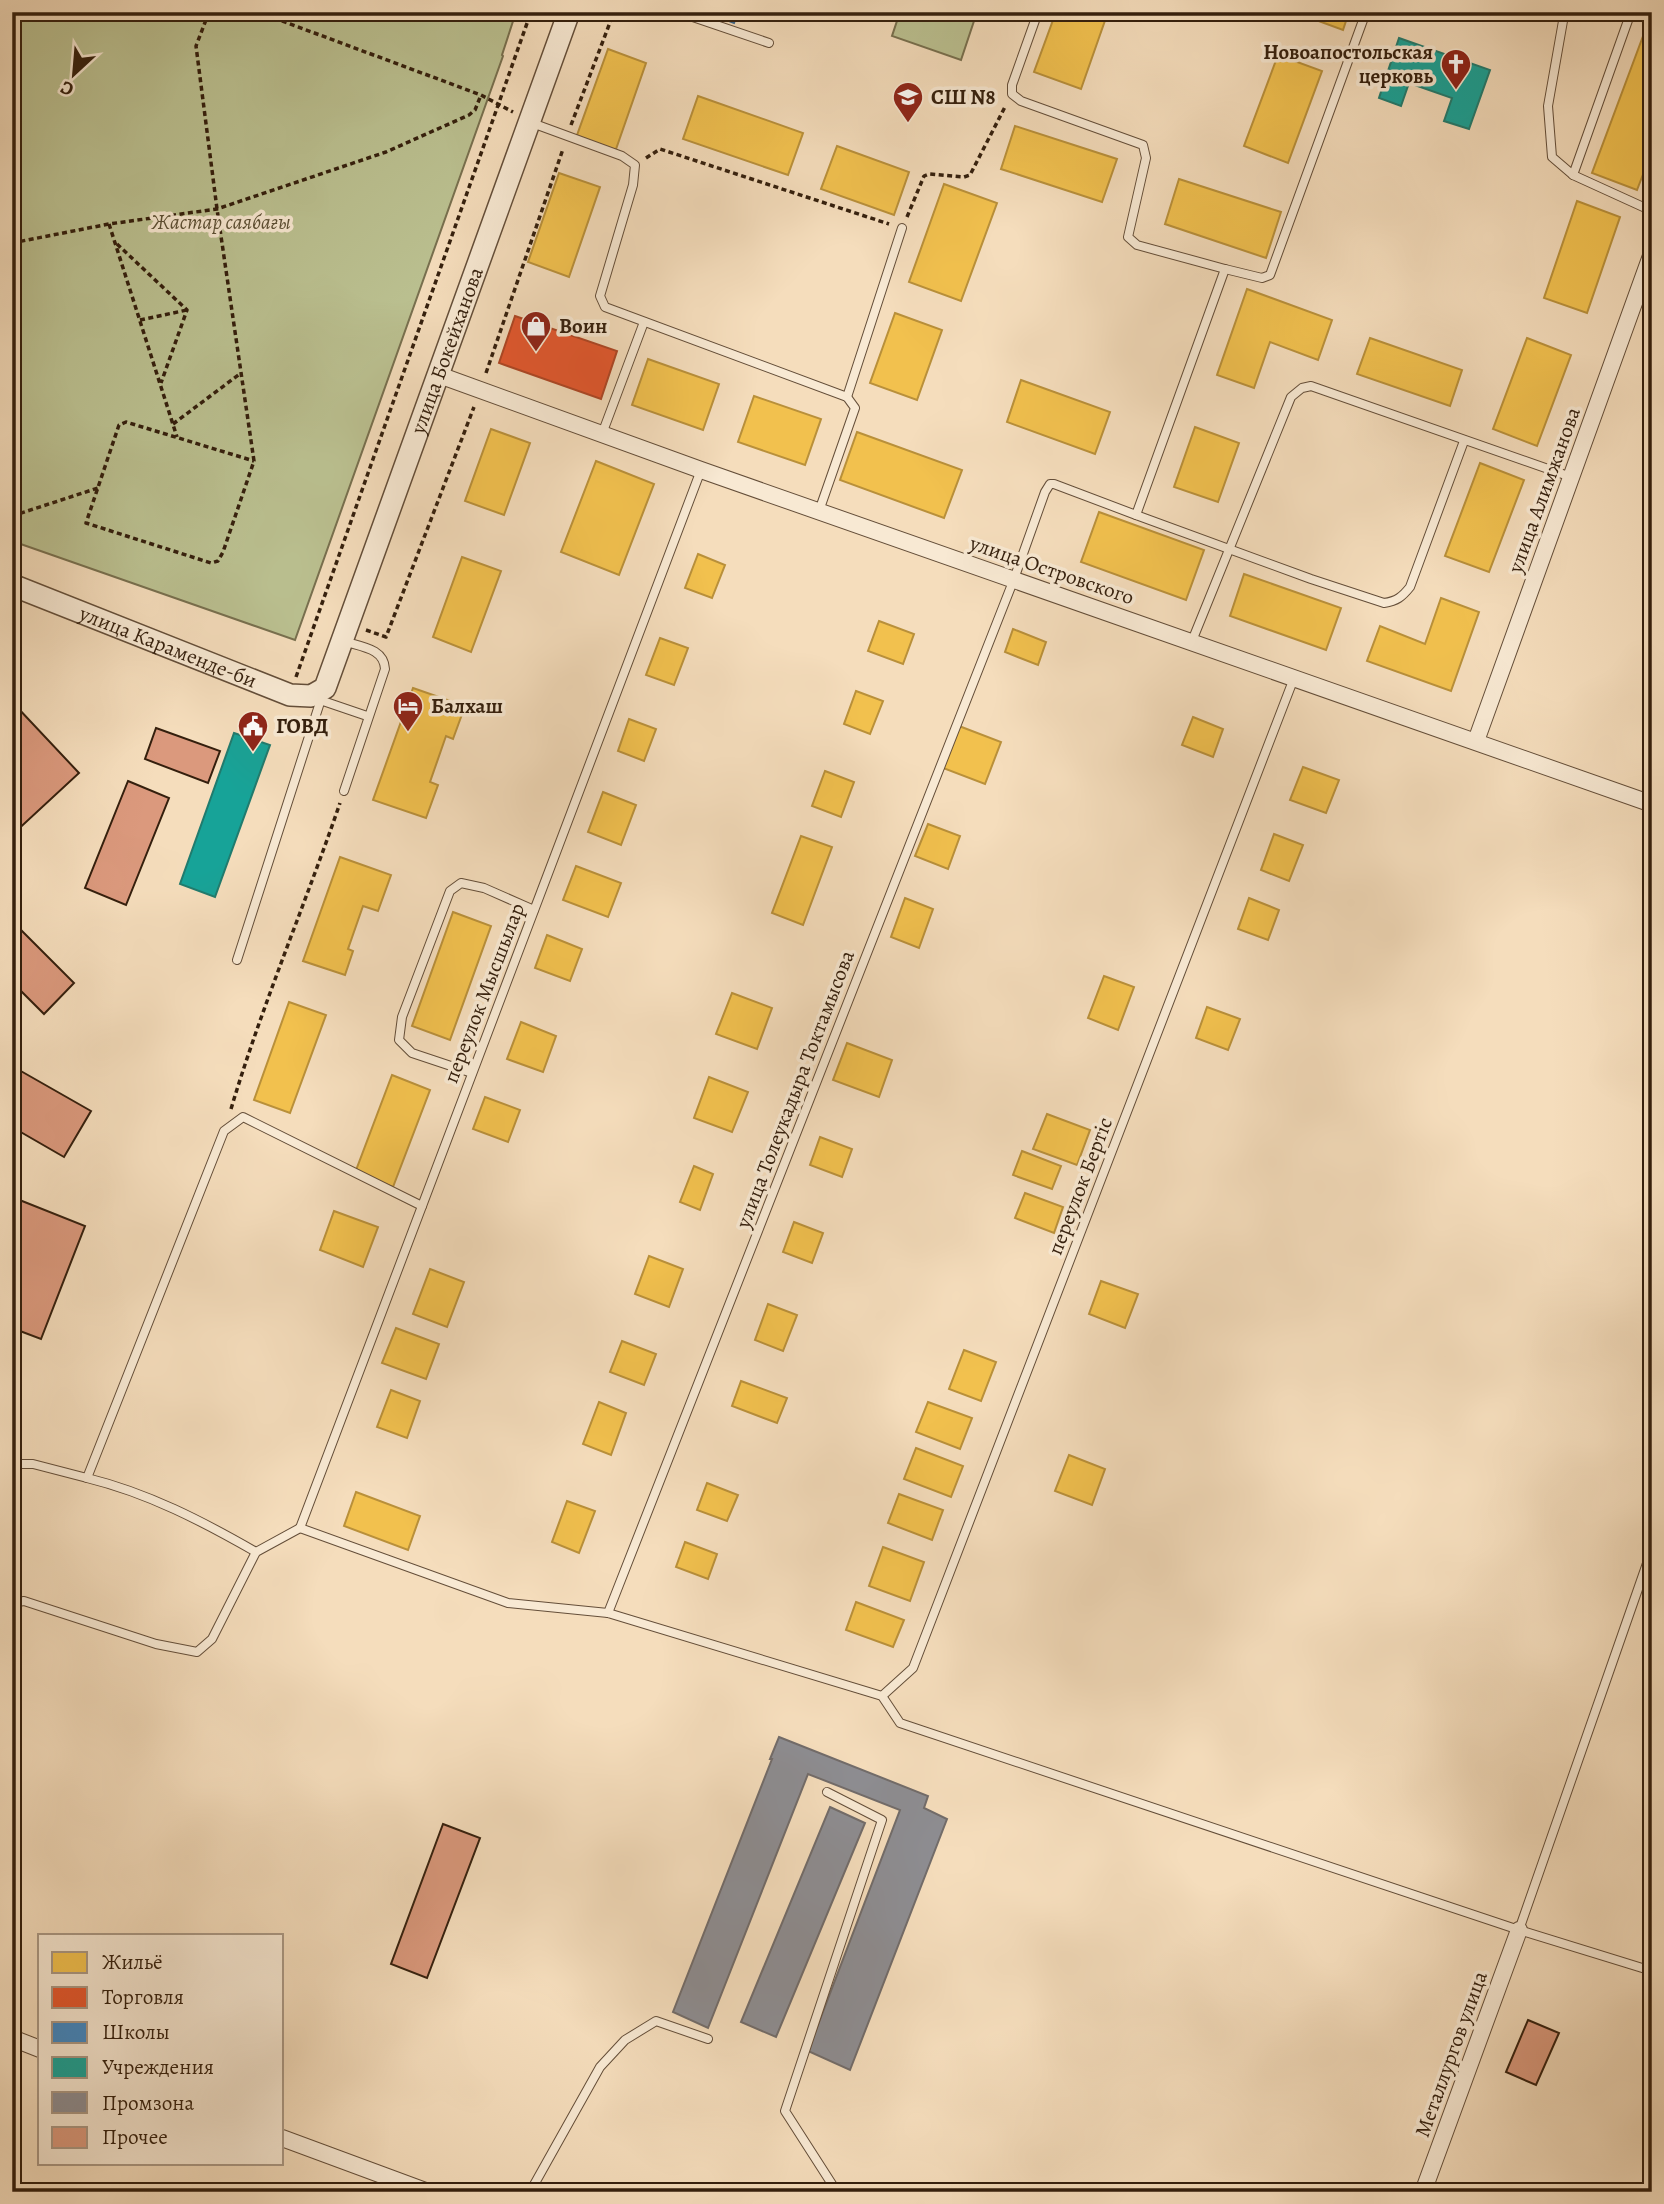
<svg xmlns="http://www.w3.org/2000/svg" width="1664" height="2204" font-family="Alegreya,serif">
	<rect width="100%" height="100%" fill="#f5ddbc"/>
	<filter id="stains"><feTurbulence type="fractalNoise" baseFrequency=".00286" numOctaves="4"/><feColorMatrix values="0 0 0 0 .2 0 0 0 0 .09 0 0 0 0 .02 0 0 0 .5 -.17"/></filter>
	<radialGradient id="worn" r=".72"><stop offset=".6" stop-color="#630" stop-opacity="0"/><stop offset="1" stop-color="#630" stop-opacity=".3"/></radialGradient>
	<g fill="#bbc191" stroke="#78704f" stroke-width="2">
		<path d="M12,12h504l-14,43 1,1 -208,584 -283,-99z"/>
		<path d="M900,12h77l-16,48 -69,-24z"/>
	</g>
	<g fill="#f2c14e" stroke="#b9903a" stroke-width="2">
		<path d="M1056,12h52l-27,77 -47,-17z"/>
		<path d="M1294,12h55l-6,18z"/>
		<path d="M1652,12v139l-15,39 -45,-17z"/>
		<path d="M608,49l38,14 -31,89 -39,-14z"/>
		<path d="M1278,55l44,16 -34,92 -44,-17z"/>
		<path d="M698,96l105,37 -15,42 -105,-36z"/>
		<path d="M1015,126l102,33 -15,43 -101,-33z"/>
		<path d="M837,146l72,26 -15,43 -73,-26z"/>
		<path d="M559,173l41,14 -31,90 -41,-15z"/>
		<path d="M1179,179l102,33 -15,46 -101,-34z"/>
		<path d="M944,184l53,19 -36,98 -52,-19z"/>
		<path d="M1577,201l43,16 -33,96 -43,-15z"/>
		<path d="M1247,289l85,31 -14,40 -48,-18 -16,46 -37,-13z"/>
		<path d="M895,313l47,17 -25,70 -47,-17z"/>
		<path d="M1370,338l92,32 -12,36 -93,-32z"/>
		<path d="M1527,338l44,17 -34,91 -44,-17z"/>
		<path d="M648,359l71,25 -16,46 -71,-25z"/>
		<path d="M1021,380l89,32 -15,42 -88,-32z"/>
		<path d="M754,396l67,23 -16,46 -67,-23z"/>
		<path d="M1195,427l44,16 -21,59 -44,-15z"/>
		<path d="M491,429l39,14 -26,72 -39,-14z"/>
		<path d="M857,432l105,38 -18,48 -104,-38z"/>
		<path d="M596,461l58,23 -35,91 -58,-23z"/>
		<path d="M1480,463l44,17 -35,92 -44,-16z"/>
		<path d="M1099,512l105,38 -18,50 -105,-38z"/>
		<path d="M698,554l27,11 -13,33 -27,-10z"/>
		<path d="M462,557l39,14 -30,81 -38,-15z"/>
		<path d="M1244,574l97,34 -15,42 -96,-34z"/>
		<path d="M1441,598l38,14 -28,79 -84,-30 13,-35 45,18z"/>
		<path d="M879,621l35,13 -11,30 -35,-13z"/>
		<path d="M1013,629l33,13 -8,23 -33,-13z"/>
		<path d="M660,638l28,10 -14,37 -28,-10z"/>
		<path d="M413,688l52,18 -12,33 -7,-3 -16,46 8,3 -12,33 -53,-18z"/>
		<path d="M856,691l27,10 -13,33 -26,-10z"/>
		<path d="M1193,717l30,12 -10,28 -31,-12z"/>
		<path d="M629,719l27,10 -12,32 -26,-10z"/>
		<path d="M959,726l42,16 -16,42 -42,-16z"/>
		<path d="M1303,767l36,13 -13,33 -36,-13z"/>
		<path d="M825,771l29,11 -13,35 -29,-11z"/>
		<path d="M603,792l33,13 -15,40 -33,-13z"/>
		<path d="M928,824l32,12 -12,33 -33,-13z"/>
		<path d="M1274,834l29,11 -14,36 -28,-11z"/>
		<path d="M801,836l31,11 -29,78 -31,-12z"/>
		<path d="M340,857l51,18 -13,36 -15,-5 -15,43 5,2 -8,24 -42,-14z"/>
		<path d="M576,866l45,17 -13,34 -45,-17z"/>
		<path d="M905,898l28,11 -14,39 -28,-11z"/>
		<path d="M1249,898l30,12 -11,30 -30,-11z"/>
		<path d="M453,912l38,14 -41,114 -38,-14z"/>
		<path d="M547,935l35,14 -12,32 -35,-13z"/>
		<path d="M1104,976l30,11 -16,43 -30,-12z"/>
		<path d="M732,993l40,15 -15,41 -41,-15z"/>
		<path d="M289,1002l37,13 -36,98 -36,-13z"/>
		<path d="M1207,1007l33,12 -12,31 -32,-12z"/>
		<path d="M521,1022l35,14 -13,36 -36,-13z"/>
		<path d="M847,1043l45,17 -13,37 -46,-17z"/>
		<path d="M392,1075l38,15 -37,97 -38,-14z"/>
		<path d="M709,1077l39,15 -16,40 -38,-14z"/>
		<path d="M485,1097l35,13 -12,32 -35,-13z"/>
		<path d="M1047,1114l43,16 -13,35 -44,-16z"/>
		<path d="M820,1137l32,12 -10,28 -32,-12z"/>
		<path d="M1022,1151l39,15 -9,23 -39,-14z"/>
		<path d="M694,1166l19,8 -13,36 -20,-8z"/>
		<path d="M1025,1193l38,14 -9,26 -39,-15z"/>
		<path d="M334,1211l44,16 -15,40 -43,-17z"/>
		<path d="M794,1222l29,11 -11,30 -29,-11z"/>
		<path d="M649,1256l34,13 -14,38 -34,-13z"/>
		<path d="M430,1269l34,13 -17,45 -34,-13z"/>
		<path d="M1101,1281l37,13 -13,34 -36,-14z"/>
		<path d="M768,1304l29,11 -14,36 -28,-11z"/>
		<path d="M396,1328l43,16 -13,35 -44,-16z"/>
		<path d="M622,1341l34,13 -12,31 -34,-13z"/>
		<path d="M964,1350l32,12 -15,39 -32,-12z"/>
		<path d="M741,1381l46,17 -10,25 -45,-17z"/>
		<path d="M391,1390l29,11 -13,37 -30,-11z"/>
		<path d="M599,1402l27,11 -15,42 -28,-11z"/>
		<path d="M928,1402l44,16 -12,31 -44,-17z"/>
		<path d="M916,1448l47,18 -12,31 -47,-18z"/>
		<path d="M1069,1455l36,14 -13,36 -37,-14z"/>
		<path d="M707,1483l31,12 -11,26 -30,-11z"/>
		<path d="M356,1492l64,24 -12,34 -64,-24z"/>
		<path d="M899,1494l44,16 -11,30 -44,-17z"/>
		<path d="M567,1501l28,10 -16,42 -27,-11z"/>
		<path d="M685,1542l32,12 -9,25 -32,-12z"/>
		<path d="M883,1547l41,15 -14,39 -41,-15z"/>
		<path d="M856,1602l48,18 -11,27 -47,-17z"/>
	</g>
	<path fill="#e4572e" stroke="#af4624" stroke-width="2" d="M515,316l102,35 -16,48 -102,-36z"/>
	<path fill="#3f88c5" stroke="#3c688e" stroke-width="2" d="M705,12h33l-4,11z"/>
	<g fill="#17a398" stroke="#207b6e" stroke-width="2">
		<path d="M1399,38l91,32 -21,59 -25,-8 8,-23 -43,-15 -8,23 -22,-8z"/>
		<path d="M234,733l36,12 -55,152 -35,-13z"/>
	</g>
	<g fill="#8d8d92" stroke="#726c6a" stroke-width="2">
		<path d="M779,1737l149,59 -4,12 23,11 -97,251 -42,-19 92,-241 -92,-36 -100,254 -35,-16 99,-253h-2z"/>
		<path d="M830,1807l35,16 -89,214 -35,-15z"/>
	</g>
	<g fill="#db997d" stroke="#341f0d" stroke-width="2">
		<path d="M16,706l63,67 -67,62v-125z"/>
		<path d="M156,728l64,23 -12,32 -63,-24z"/>
		<path d="M128,781l41,17 -43,107 -41,-17z"/>
		<path d="M22,931l52,52 -30,31 -32,-32v-41z"/>
		<path d="M12,1066l79,45 -27,46 -52,-30z"/>
		<path d="M12,1197l73,29 -44,113 -29,-11z"/>
		<path d="M443,1824l37,14 -53,140 -36,-14z"/>
		<path d="M1528,2020l31,13 -23,52 -30,-13z"/>
	</g>
	<g fill="none" stroke-linecap="round" stroke-linejoin="round">
		<g stroke="#644e39" stroke-width="10">
			<g id="service">
				<path d="M678,12l91,31"/>
				<path d="M1561,12l2,9 -15,85 4,51 21,18"/>
				<path d="M1631,12l-58,163 79,36"/>
				<path d="M532,123l90,33 13,9 -2,20 -33,111 5,11 242,90 8,11 -36,103"/>
				<path d="M1225,269l37,9 8,-3 96,-263"/>
				<path d="M847,397l55,-169"/>
				<path d="M602,434l42,-112"/>
				<path d="M1136,515l175,64 73,24c13,-2 18,-6 26,-16l54,-146"/>
				<path d="M343,641c18,6 41,7 42,28l-41,122"/>
				<path d="M1192,641l99,-244 11,-9 9,-2 260,91"/>
				<path d="M320,700l47,16"/>
				<path d="M237,960l86,-267"/>
				<path d="M472,1073l-60,-20 -13,-13 3,-23 48,-126 11,-8 23,5 50,22"/>
				<path d="M12,1464h21l54,14 137,-347 19,-14 179,89"/>
				<path d="M87,1478c61,15 115,43 169,74"/>
				<path d="M300,1528l401,-1058"/>
				<path d="M12,1603l12,-2 132,43 41,8 15,-13 44,-87 44,-24 208,75 100,10 274,83 18,27 619,207 133,-381"/>
				<path d="M608,1613l406,-1034 31,-87 5,-8h4l82,31 89,-246 -88,-24 -9,-8 18,-79 -3,-13 -122,-44 -9,-7v-9l26,-73"/>
				<path d="M882,1696l31,-28 381,-990"/>
				<path d="M827,1792l55,28 -97,291 52,81"/>
				<path d="M1519,1930l133,41"/>
				<path d="M530,2192l70,-125 25,-27 31,-19 52,18"/>
			</g>
		</g>
		<g stroke="#644e39" stroke-width="18">
			<g id="minor">
				<path d="M439,375l262,95 951,334"/>
				<path d="M1476,741l176,-488"/>
				<path d="M12,2038l28,11"/>
				<path d="M282,2138l146,54"/>
				<path d="M1423,2192l96,-262"/>
			</g>
		</g>
		<g stroke="#644e39" stroke-width="24">
			<g id="tertiary">
				<path id="s1" d="M12,585l278,110 21,1 14,-8 244,-676"/>
			</g>
		</g>
		<g stroke="#341f0d" stroke-width="3.5" stroke-dasharray="5 3.5" stroke-linecap="butt">
			<path d="M209,12l-13,34 21,163 37,252 -31,91 -5,9 -7,2 -125,-40 33,-98 7,-3 128,39"/>
			<path d="M258,12l223,83 32,17"/>
			<path d="M571,125l43,-113"/>
			<path d="M646,158l14,-9 229,75"/>
			<path d="M907,217l17,-41 5,-2 35,3 6,-2 36,-70"/>
			<path d="M109,224l68,213"/>
			<path d="M12,243l97,-19 108,-15 169,-57 83,-37 6,-5 6,-15"/>
			<path d="M117,244l70,66 -26,73"/>
			<path d="M140,320l47,-10"/>
			<path d="M486,373l77,-224"/>
			<path d="M173,424l68,-51"/>
			<path d="M12,516l86,-28"/>
			<path d="M366,630l20,7 88,-230"/>
			<path d="M296,677l235,-665"/>
			<path d="M231,1109c31,-104 74,-204 109,-306"/>
		</g>
		<use href="#service" stroke="#f8e9d3" stroke-width="8"/>
		<use href="#minor" stroke="#f8e9d3" stroke-width="16"/>
		<use href="#tertiary" stroke="#f8e9d3" stroke-width="21"/>
	</g>
	<defs>
		<g id="church-pin" transform="scale(1.575)"><path d="M0 17L-7.5 6A9.5 9.5 0 1 1 7.5 6Z" fill="#8f2418" stroke="#f8e9d3"/><path d="M-1.2-6h2.4v3.5h3.3v2.4h-3.3V6h-2.4V-.1h-3.3v-2.4h3.3Z" fill="#fff"/></g>
		<g id="school-pin" transform="scale(1.575)"><path d="M0 17L-7.5 6A9.5 9.5 0 1 1 7.5 6Z" fill="#8f2418" stroke="#f8e9d3"/><path d="M0-5L7-2L0 1L-7-2ZM-4 1L0 2.5L4 1V4Q0 6-4 4Z" fill="#fff"/></g>
		<g id="shop-pin" transform="scale(1.575)"><path d="M0 17L-7.5 6A9.5 9.5 0 1 1 7.5 6Z" fill="#8f2418" stroke="#f8e9d3"/><path d="M-5-2.5h2.3a2.7 3.5 0 0 1 5.4 0H5L5.5 6h-11ZM-1.5-2.5h3a1.5 2.3 0 0 0-3 0Z" fill="#fff"/></g>
		<g id="hotel-pin" transform="scale(1.575)"><path d="M0 17L-7.5 6A9.5 9.5 0 1 1 7.5 6Z" fill="#8f2418" stroke="#f8e9d3"/><path d="M-6-4.5h1.5V1H6V5H4.5V3h-9V5H-6ZM-4 0a1.8 1.8 0 1 1 3.6 0ZM.5 0V-2.5h3Q6-2.5 6 0Z" fill="#fff"/></g>
		<g id="civic-pin" transform="scale(1.575)"><path d="M0 17L-7.5 6A9.5 9.5 0 1 1 7.5 6Z" fill="#8f2418" stroke="#f8e9d3"/><path d="M-.6-6.5H3V-4.5H.6V-3L4-1V1h2V6H-6V1h2V-1L-.6-3ZM-1.2 2.5V6h2.4V2.5Z" fill="#fff"/></g>
	</defs>
	<g fill-rule="evenodd">
		<use href="#church-pin" x="1456" y="64"/>
		<use href="#school-pin" x="908" y="97"/>
		<use href="#shop-pin" x="536" y="326"/>
		<use href="#hotel-pin" x="408" y="706"/>
		<use href="#civic-pin" x="253" y="726"/>
	</g>
	<g text-anchor="middle" stroke-width="7" stroke-linejoin="round" paint-order="stroke">
		<g font-size="21" font-weight="bold" fill="#341f0d" stroke="#f8e9d3" text-anchor="start">
			<text x="1433" y="59" text-anchor="end">Новоапостольская<tspan x="1433" dy="24">церковь</tspan></text>
			<text x="931" y="104">СШ N8</text>
			<text x="559" y="333">Воин</text>
			<text x="431" y="713">Балхаш</text>
			<text x="276" y="733">ГОВД</text>
		</g>
		<g font-size="21" font-style="italic" fill="#5c5035" stroke="#f8e9d3">
			<text x="221" y="229">Жастар саябағы</text>
		</g>
		<g font-size="21" fill="#341f0d" stroke="#f8e9d3">
			<text dy="7" stroke="none"><textPath href="#s1" startOffset="695">улица Бокейханова</textPath></text>
			<text transform="translate(1544 490) rotate(-70)" y="7">улица Алимжанова</text>
			<text transform="translate(1052 570) rotate(19)" y="7">улица Островского</text>
			<text dy="7" stroke="none"><textPath href="#s1" startOffset="168">улица Караменде-би</textPath></text>
			<text transform="translate(484 993) rotate(-69)" y="7">переулок Мысшылар</text>
			<text transform="translate(795 1089) rotate(-69)" y="7">улица Толеукадыра Токтамысова</text>
			<text transform="translate(1080 1186) rotate(-69)" y="7">переулок Бертіс</text>
			<text transform="translate(1451 2054) rotate(-70)" y="7">Металлургов улица</text>
		</g>
	</g>
	<rect width="1664" height="2204" fill="none" stroke="#f5ddbc" stroke-width="42"/>
	<rect x="14" y="14" width="1636" height="2176" fill="none" stroke="#341f0d" stroke-width="3.5"/>
	<rect x="21" y="21" width="1622" height="2162" fill="none" stroke="#341f0d" stroke-width="2"/>
	<rect x="38" y="1934" width="245" height="231" fill="#f8e9d3" stroke="#aa9884" stroke-width="2"/>
	<rect x="52" y="1952" width="35" height="21" fill="#f2c14e" stroke="#aa9884" stroke-width="2"/>
	<text x="102" y="1969" font-size="21" fill="#341f0d">Жильё</text>
	<rect x="52" y="1987" width="35" height="21" fill="#e4572e" stroke="#aa9884" stroke-width="2"/>
	<text x="102" y="2004" font-size="21" fill="#341f0d">Торговля</text>
	<rect x="52" y="2022" width="35" height="21" fill="#3f88c5" stroke="#aa9884" stroke-width="2"/>
	<text x="102" y="2039" font-size="21" fill="#341f0d">Школы</text>
	<rect x="52" y="2057" width="35" height="21" fill="#17a398" stroke="#aa9884" stroke-width="2"/>
	<text x="102" y="2074" font-size="21" fill="#341f0d">Учреждения</text>
	<rect x="52" y="2092" width="35" height="21" fill="#8d8d92" stroke="#aa9884" stroke-width="2"/>
	<text x="102" y="2110" font-size="21" fill="#341f0d">Промзона</text>
	<rect x="52" y="2127" width="35" height="21" fill="#db997d" stroke="#aa9884" stroke-width="2"/>
	<text x="102" y="2144" font-size="21" fill="#341f0d">Прочее</text>
	<g transform="translate(74 74) rotate(206)" stroke="#f8e9d3" stroke-width="5" paint-order="stroke">
	<path d="M0-5L12 26L0 18L-12 26Z" fill="#341f0d"/>
	<text y="-10" font-size="19" font-weight="bold" text-anchor="middle" fill="#341f0d">С</text>
	</g>
	<rect width="100%" height="100%" filter="url(#stains)"/>
	<rect width="100%" height="100%" fill="url(#worn)"/>
</svg>
